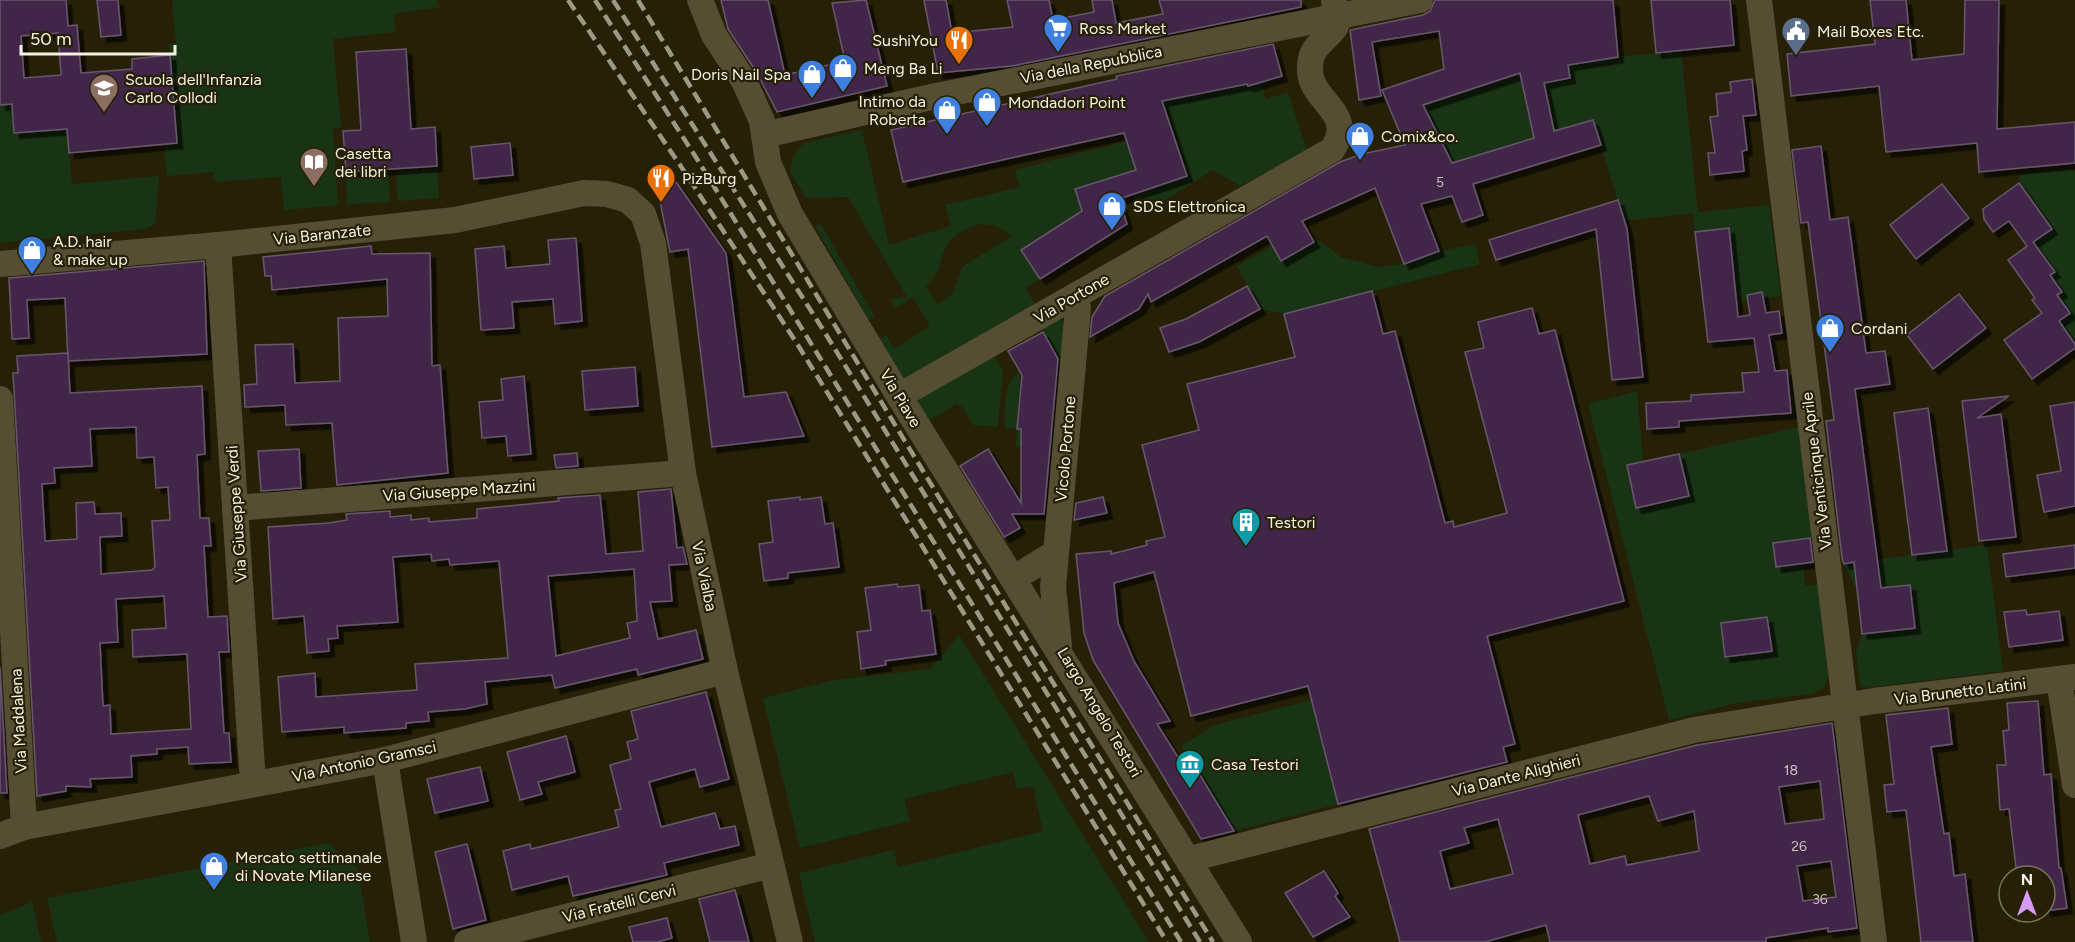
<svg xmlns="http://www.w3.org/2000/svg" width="2075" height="942" font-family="Figtree,sans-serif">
	<defs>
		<filter id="shadow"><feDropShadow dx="5.5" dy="5.5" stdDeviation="0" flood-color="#0009"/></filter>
	</defs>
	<rect width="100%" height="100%" fill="#262006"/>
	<g fill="#193415" fill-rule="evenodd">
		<path d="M172,0h264l4,7 -46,7 1,18 -62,7 8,88 -8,1 5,77 -54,5 -3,-33 -66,5 -2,-10 -46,4 -3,-31 13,-2 -8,-99 7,-1z"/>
		<path d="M1681,51l17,161 71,-7 12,91 -44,7 -9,-75 -33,4 -2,-19 -69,8 -31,-101 -39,11 -10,-48 26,-5 -2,-13 50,-8z"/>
		<path d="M1521,74l13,64 -82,25 -29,-58z"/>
		<path d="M1261,83l5,16 22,-7 19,59 -67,35 -27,-16 -73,46 -8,-23 -19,-16 -38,11 7,23 -61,39 19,29 -15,9 14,22 -134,71 -26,-41 7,-5 8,14 36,-23 -17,-29 -17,11 -6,-9 17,-2 -59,-100 -42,1 -16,-26 4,-17 9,-12 59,-13 27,115 62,-19 -6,-21 75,-18 -5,-17 116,-30v16l12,35 44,-15 -25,-75zM981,224l15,2 16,10 -50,31 -9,26 -15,12 -12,-19c26,-19 1,-47 55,-62z"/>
		<path d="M12,104l2,29 53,-4 5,55 87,-8 -4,48 -11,5 -144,14v-138z"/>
		<path d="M437,169l2,29 -41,3 -2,-29z"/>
		<path d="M2073,169l2,3v172l-16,-23 11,-8 -13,-18 -7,-20 4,-4 -21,-29 19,-14 -33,-45 1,-9z"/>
		<path d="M388,173l2,29 -43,2 -1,-29z"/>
		<path d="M820,223l54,93 -5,4 -54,-94z"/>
		<path d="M1318,240l23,17 37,10 26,-3 35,-13 36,-7 5,20 -196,50 -24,-5 -23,-43 36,-21 9,16z"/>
		<path d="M1059,320l7,4 -9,120 -41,3 1,-18 -12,-1c1,-18 -3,-47 15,-56l-3,56 38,3 6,-67 -20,-35z"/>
		<path d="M991,350l12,21 -5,56 -25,-2 -11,-19 -6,-2 -34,21 -11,-28z"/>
		<path d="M1637,391l6,71 -16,4 10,42 52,-12 -10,-42 120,-27 13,111 -39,5 3,23 27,-3 2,23 13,-2 10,91c-1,11 -6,15 -16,19l-76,9 -67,17 -81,-316z"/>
		<path d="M1987,545l16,126 -139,17 -4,-3 -4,-34 6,-17 53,-6 -5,-43 -52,6 -14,-27z"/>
		<path d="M959,635l190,307h-334l-16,-69 95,-23 4,17 145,-36 -10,-45 -16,3 -4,-17 -109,27 6,22 -110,27 -37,-150 70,-18 97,-11z"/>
		<path d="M1311,700l27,104 -104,27 -53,-85 33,-21z"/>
		<path d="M328,843l30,25 12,74h-313l-10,-44z"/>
		<path d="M32,902l9,40h-41v-27z"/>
	</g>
	<g fill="#43284a" stroke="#68576d" stroke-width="1.5" fill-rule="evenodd" filter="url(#shadow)">
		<path d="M0,0h66l2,26 9,-1 4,48 51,-4v-10l38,-4 7,88 -108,10 -2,-24 -53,4 -2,-29 -12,1zM58,33l3,42 -37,3 -3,-42z"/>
		<path d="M97,0h21l3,35 -20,2z"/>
		<path d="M721,0h47l17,75 60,-14 -13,-58 34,-3 21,86 -110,26 -20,-39 -29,-44z"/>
		<path d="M924,0h22l6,33 61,-6 -6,-27h42l4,20 41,-8 -2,-12h20l4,23 47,-9 -4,-14h142v7l-289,59 -74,7z"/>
		<path d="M1435,0h178l5,57 -50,8 2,13 -26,5 10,48 39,-11 8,25 -128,39 10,31 -21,7 -10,-26 -31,8 18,47 -35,13 -29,-76 -73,33 12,21 -33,19 -14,-25 -116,66 -3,-8 -9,15 -49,28 2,-20 13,-21 235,-134 22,-8 43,-9 -23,-55 62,-21 -5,-38 -67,11 9,54 -22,4 -9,-70 73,-15 7,-4zM1520,73l14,65 -82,25 -29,-58z"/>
		<path d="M1651,0h79l4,45 -78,8z"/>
		<path d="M1870,0h36l6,60 52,-6 1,-54h34l-2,129 78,-7v41l-96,9 -2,-29 -91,9 -7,-66 -88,10 -4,-42 88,-10z"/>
		<path d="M1273,44l9,32 -34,10 -1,-2 -85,17 25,75 -68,23 8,25 -87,55 -19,-29 61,-39 -7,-22 61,-19 -12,-37 -221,49 -12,-52 226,-51 -1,-3z"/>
		<path d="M406,49l5,80 24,-2 2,39 -91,6 -3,-41 18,-1 -5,-78z"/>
		<path d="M1752,79l4,36 -13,1 4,34 -5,1 2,20 -34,4 -2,-22h7l-5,-36 8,-1 -2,-22 15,-2 -1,-10z"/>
		<path d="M510,143l3,32 -39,4 -3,-32z"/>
		<path d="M1821,146l9,74 18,-3 18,136 19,-2 5,33 -35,5 26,199 29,-3 5,43 -53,6 -8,-72 -10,2 -2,-6 -16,-137 8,-1 -26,-198 -7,1 -9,-73z"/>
		<path d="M676,182l50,71 18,144 42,-5 18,44 -92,11 -24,-198 -18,3 -11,-56z"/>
		<path d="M2019,183l33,46 -19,13 22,30 -5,3 12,17 -5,3 13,18 -11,8 16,23v4l-43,31 -28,-39 38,-27 -10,-13 3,-2 -27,-38 19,-14 -18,-25 -16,11 -9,-13 -1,-10z"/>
		<path d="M1942,184l27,34 -53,41 -26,-34z"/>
		<path d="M1618,200l9,29 16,148 -31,3 -16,-151 -100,31 -7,-20z"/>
		<path d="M1729,228l9,89 12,-2 -3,-20 15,-3 4,21 13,-2 3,22 -13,2 6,36 12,-1 4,43 -112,8v6l-32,2 -1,-26 45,-2v-6l53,-3 -2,-19 17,-1 -5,-34 -46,4 -13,-110z"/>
		<path d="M576,238l6,83 -27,3 -2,-25 -41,3 2,26 -33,2 -6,-81 29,-3 2,22 44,-4 -2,-24z"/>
		<path d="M371,246l1,8 58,-1 2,113 8,-1 8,108 -111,12 -5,-62 -46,2 -1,-20 -40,2 -1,-22 13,-1 -2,-39 38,-1 2,39 45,-2 -2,-63 50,-2 -1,-37 -115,11 -1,-14h-6l-2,-19z"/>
		<path d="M204,261l3,93 -139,7 -3,-63 -38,2 2,38 -17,1 -3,-61z"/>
		<path d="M1247,286l13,23 -61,33 -30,10 -9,-24 26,-9z"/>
		<path d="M1372,291l11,43 12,-3 50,192 8,-2 1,6 53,-14 -42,-161 19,-4 -6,-26 54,-14 7,26 16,-4 69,271 -137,35 28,108 -12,3 4,15 -169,42 -30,-118 -117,30 -37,-144 -40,11 4,40 16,38 36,60 -13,3 24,38 8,-5 45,74 -33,8 -108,-179 -9,-27 -8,-79 35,-3v3l36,-9 -1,-4 19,-4 -23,-92 57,-15 -12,-46 108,-27 -11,-43z"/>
		<path d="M1959,294l27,34 -53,41 -26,-34z"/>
		<path d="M1043,332l15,27 -14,155h-32l8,14 -16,9 -44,-71 28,-17 33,54v-74h-4l5,-54 -14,-24z"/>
		<path d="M68,353l2,40 132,-7 3,68 -8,1 3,63h9l2,28h-7l4,71 19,-1 2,36h-10l5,81h5l2,29 -42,2 -1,-17 -31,2v5l-26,2 1,21 -42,2 1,8 -25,-1v5l-29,5 -24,-423h5l-1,-17zM136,427l1,31 17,-1 2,31 12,-1 2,33 -18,1 3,46 -3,3 -51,4 -1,-37 22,-1 -1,-23 -26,1 -1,-12 -18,1 1,36 -32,2 -3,-57 13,-1 -1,-15 38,-2 -2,-37zM164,596l2,32 -34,2 1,27 54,-3 4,75 -80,5 -1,-29 -7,1 -3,-63 18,-1 -2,-43z"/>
		<path d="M635,367l3,39 -53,4 -3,-39z"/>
		<path d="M524,376l7,78 -23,2 -2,-20 -24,2 -3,-36 24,-2 -2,-21z"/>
		<path d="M2009,396l-32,22 24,-4 15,123 -37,4 -17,-140z"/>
		<path d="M2075,402v104l-31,6 -7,-37 24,-4 -11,-65z"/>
		<path d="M1928,408l19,143 -35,4 -18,-142z"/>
		<path d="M299,449l2,39 -40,3 -3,-40z"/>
		<path d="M577,453l1,13 -22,2 -2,-13z"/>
		<path d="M1679,454l10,42 -53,12 -9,-43z"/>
		<path d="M671,489l6,59 6,-1 4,17 -18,1 3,36 -22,1 8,37 38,-9 7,29 -65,16 -1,-6 -82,19 -3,-13 -67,7 2,22 -22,5 -37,3 1,9 -23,2v5l-62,5v-6l-62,5 -4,-55 37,-4 1,24 101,-7 -2,-26 93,-6 -9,-97 -49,4 -1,-6 -17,2 -1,-7 -38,3 5,65 -61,4 1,12 -10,1 1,12 -22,2 -3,-37 -31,3 -5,-92 61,-4 18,-3 -1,-6 44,-3v6l21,-2v5l18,-2v4l48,-4v-9l82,-8 -1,-3 42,-3 6,59 37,-3 -5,-59zM634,569l3,52 -10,2 3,15 -74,18 -8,-80z"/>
		<path d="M800,497v3l21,-3 4,27 8,-1 6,44 -51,6v5l-24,3 -5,-37 14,-2 -5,-41z"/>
		<path d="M1103,497l4,16 -33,7 2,-17z"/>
		<path d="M1810,538l3,24 -37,5 -3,-24z"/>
		<path d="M2075,545v23l-69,9 -3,-23z"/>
		<path d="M897,584l1,3 21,-2 3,26 8,-1 6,44 -51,7 1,4 -25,4 -4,-37 14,-2 -6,-42z"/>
		<path d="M2026,610l1,5 32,-4 4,29 -54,7 -5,-35z"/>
		<path d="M1767,617l5,34 -47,6 -4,-34z"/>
		<path d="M0,667l7,126h-7z"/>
		<path d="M706,692l23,87 -29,8 -5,-18 -46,13 12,45 54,-14 5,16 15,-3 4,19 -75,18 3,12 -94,21 -5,-20 -56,14 -9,-39 27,-7 1,5 88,-22 -4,-17 6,-1 -11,-44 21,-6 -4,-17 11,-3 -7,-28z"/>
		<path d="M2038,701l6,74 7,-1 8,94h2l6,40 -22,3v-35h-28l-8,-67 -9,1 -3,-45h9l-3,-34 6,-1 -2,-27z"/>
		<path d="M1948,708l4,36 -21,3 13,87 5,-1 5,43 11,-2 8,68h-52l-15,-132 -19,2 -3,-27 10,-1 -8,-69z"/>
		<path d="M1832,723l25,205 -29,4v-4l-62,10v4h-216l-4,-17 -61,17h-85l-31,-113 328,-84zM1820,781l4,38 -39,5 -6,-37zM1649,796l9,25 36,-10 5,40 -72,14 -2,-9 -35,8 -12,-49zM1498,819l15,55 -63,15 -10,-38 29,-8 -5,-15zM1831,861l5,36 -33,4 -6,-35z"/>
		<path d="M566,736l9,36 -37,10 4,12 -22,6 -13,-48z"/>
		<path d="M480,767l8,34 -53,12 -8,-34z"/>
		<path d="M467,844l19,76 -33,9 -18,-77z"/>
		<path d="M1324,871l14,22 -3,3 15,21 -37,20 -28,-44z"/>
		<path d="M735,890l14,52h-39l-11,-43z"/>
		<path d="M667,918l5,20 -15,4h-24l-4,-15z"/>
	</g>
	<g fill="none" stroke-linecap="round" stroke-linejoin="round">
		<g stroke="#554e33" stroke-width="26">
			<path d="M700,0l14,35 30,46 18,40 6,41 22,52 109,182 340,546"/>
			<path d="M1759,0l115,942"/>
			<path d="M764,135l172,-39 484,-96"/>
			<path d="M218,245l35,538"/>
			<path d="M0,264l218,-19 237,-25 129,-27 23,1 21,6 15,14 10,29 30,230 42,198 65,271"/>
			<path d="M899,396l433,-246c28,-42 -31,-48 -21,-91 3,-15 18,-21 25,-33l-2,-26"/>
			<path d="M0,399l24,428"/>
			<path d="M235,508l448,-35"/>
			<path d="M1013,579l42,-26"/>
			<path d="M1059,645l-6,-58 25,-279 -3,-12"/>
			<path d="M2059,679l16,106"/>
			<path d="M385,760l29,182"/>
			<path d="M0,836l24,-9 361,-67 340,-89"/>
			<path d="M1190,859l504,-129 180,-29 201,-24"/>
			<path d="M467,942l304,-77"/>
		</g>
		<g stroke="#9d9885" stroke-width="4.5" stroke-dasharray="12 6" stroke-linecap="butt">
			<path d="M568,0l114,168 114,174 371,600"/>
			<path d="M595,0l102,159 484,783"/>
			<path d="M613,0l209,328 378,614"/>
			<path d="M638,0l308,509 267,433"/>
		</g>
	</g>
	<defs>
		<g id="supermarket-pin" transform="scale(1.5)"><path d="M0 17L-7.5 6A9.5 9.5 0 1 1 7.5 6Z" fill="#3f7fe0" stroke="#262006"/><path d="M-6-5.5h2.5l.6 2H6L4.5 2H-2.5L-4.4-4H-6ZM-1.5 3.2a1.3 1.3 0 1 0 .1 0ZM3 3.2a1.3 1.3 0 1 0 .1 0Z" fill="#fff"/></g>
		<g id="civic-pin" transform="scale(1.5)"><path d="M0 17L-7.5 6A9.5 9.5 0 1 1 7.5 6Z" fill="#5c6f8a" stroke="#262006"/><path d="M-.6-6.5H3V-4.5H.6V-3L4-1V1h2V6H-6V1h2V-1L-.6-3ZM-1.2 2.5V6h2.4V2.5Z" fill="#fff"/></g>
		<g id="restaurant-pin" transform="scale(1.5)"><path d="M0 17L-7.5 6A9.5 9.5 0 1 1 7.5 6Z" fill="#e8710a" stroke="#262006"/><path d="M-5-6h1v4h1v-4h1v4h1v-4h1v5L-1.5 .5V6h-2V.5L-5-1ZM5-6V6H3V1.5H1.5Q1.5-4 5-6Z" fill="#fff"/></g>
		<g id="shop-pin" transform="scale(1.5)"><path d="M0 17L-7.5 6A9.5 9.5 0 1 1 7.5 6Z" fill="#3f7fe0" stroke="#262006"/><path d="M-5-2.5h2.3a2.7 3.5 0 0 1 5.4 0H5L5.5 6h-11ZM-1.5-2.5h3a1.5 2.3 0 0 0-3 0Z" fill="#fff"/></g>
		<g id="school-pin" transform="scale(1.5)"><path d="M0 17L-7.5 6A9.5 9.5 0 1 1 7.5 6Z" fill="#8d6e63" stroke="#262006"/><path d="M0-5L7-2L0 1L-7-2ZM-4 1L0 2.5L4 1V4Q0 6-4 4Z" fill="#fff"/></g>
		<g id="library-pin" transform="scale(1.5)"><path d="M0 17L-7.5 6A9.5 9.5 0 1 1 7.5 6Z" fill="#8d6e63" stroke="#262006"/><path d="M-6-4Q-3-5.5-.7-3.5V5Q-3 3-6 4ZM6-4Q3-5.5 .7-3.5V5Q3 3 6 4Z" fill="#fff"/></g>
		<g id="building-pin" transform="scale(1.5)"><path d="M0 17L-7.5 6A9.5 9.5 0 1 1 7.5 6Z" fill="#0f9aa8" stroke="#262006"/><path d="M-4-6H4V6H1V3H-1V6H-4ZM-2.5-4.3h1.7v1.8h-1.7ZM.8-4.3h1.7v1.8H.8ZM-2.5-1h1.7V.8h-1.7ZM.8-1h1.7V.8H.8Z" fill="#fff"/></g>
		<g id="museum-pin" transform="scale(1.5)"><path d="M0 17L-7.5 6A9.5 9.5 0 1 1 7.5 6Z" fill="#0f9aa8" stroke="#262006"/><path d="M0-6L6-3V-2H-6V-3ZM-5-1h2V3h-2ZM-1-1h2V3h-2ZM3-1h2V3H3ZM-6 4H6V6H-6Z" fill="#fff"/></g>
	</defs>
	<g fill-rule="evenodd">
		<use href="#supermarket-pin" x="1058" y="28"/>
		<use href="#civic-pin" x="1796" y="31"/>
		<use href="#restaurant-pin" x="959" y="40"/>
		<use href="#shop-pin" x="843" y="68"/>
		<use href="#shop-pin" x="812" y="74"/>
		<use href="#school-pin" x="104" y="88"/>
		<use href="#shop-pin" x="987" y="102"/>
		<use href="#shop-pin" x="947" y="110"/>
		<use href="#shop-pin" x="1360" y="136"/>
		<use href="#library-pin" x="314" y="162"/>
		<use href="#restaurant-pin" x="661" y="178"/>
		<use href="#shop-pin" x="1112" y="206"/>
		<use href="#shop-pin" x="32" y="250"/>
		<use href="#shop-pin" x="1830" y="328"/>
		<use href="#building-pin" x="1246" y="522"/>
		<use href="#museum-pin" x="1190" y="764"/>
		<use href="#shop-pin" x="214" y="866"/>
	</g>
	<g text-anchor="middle" stroke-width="4.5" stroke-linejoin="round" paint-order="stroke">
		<g font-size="14" fill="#c9c0bd">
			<text x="1440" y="187">5</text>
			<text x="1791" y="775">18</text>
			<text x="1799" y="851">26</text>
			<text x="1820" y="904">36</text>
		</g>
		<g font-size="16" fill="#f6f2e3" stroke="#262006" text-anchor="start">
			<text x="1079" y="34">Ross Market</text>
			<text x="1817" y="37">Mail Boxes Etc.</text>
			<text x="938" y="46" text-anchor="end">SushiYou</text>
			<text x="864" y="74">Meng Ba Li</text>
			<text x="791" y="80" text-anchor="end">Doris Nail Spa</text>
			<text x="125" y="85">Scuola dell'Infanzia<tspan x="125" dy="18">Carlo Collodi</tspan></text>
			<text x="926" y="107" text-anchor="end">Intimo da<tspan x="926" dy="18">Roberta</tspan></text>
			<text x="1008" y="108">Mondadori Point</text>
			<text x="1381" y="142">Comix&amp;co.</text>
			<text x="335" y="159">Casetta<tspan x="335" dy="18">dei libri</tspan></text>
			<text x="682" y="184">PizBurg</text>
			<text x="1133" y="212">SDS Elettronica</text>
			<text x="53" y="247">A.D. hair<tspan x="53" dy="18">&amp; make up</tspan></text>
			<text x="1851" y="334">Cordani</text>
			<text x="1267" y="528">Testori</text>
			<text x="1211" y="770">Casa Testori</text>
			<text x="235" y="863">Mercato settimanale<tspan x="235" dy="18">di Novate Milanese</tspan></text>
		</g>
		<g font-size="16" fill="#f6f2e3" stroke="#262006">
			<text transform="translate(1091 64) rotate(-11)" y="6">Via della Repubblica</text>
			<text transform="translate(322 234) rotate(-6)" y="6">Via Baranzate</text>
			<text transform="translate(1071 298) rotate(-30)" y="6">Via Portone</text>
			<text transform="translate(901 398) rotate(59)" y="6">Via Piave</text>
			<text transform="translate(1065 449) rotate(-85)" y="6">Vicolo Portone</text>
			<text transform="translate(1816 471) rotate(-97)" y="6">Via Venticinque Aprile</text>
			<text transform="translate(459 490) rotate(-4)" y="6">Via Giuseppe Mazzini</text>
			<text transform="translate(236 514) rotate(-94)" y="6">Via Giuseppe Verdi</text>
			<text transform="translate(705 576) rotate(78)" y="6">Via Vialba</text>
			<text transform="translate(1960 691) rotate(-7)" y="6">Via Brunetto Latini</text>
			<text transform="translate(1100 712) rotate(59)" y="6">Largo Angelo Testori</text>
			<text transform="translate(18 721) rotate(-93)" y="6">Via Maddalena</text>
			<text transform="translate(364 761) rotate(-12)" y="6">Via Antonio Gramsci</text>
			<text transform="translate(1516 775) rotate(-14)" y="6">Via Dante Alighieri</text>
			<text transform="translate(619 903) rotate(-14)" y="6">Via Fratelli Cervi</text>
		</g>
	</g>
	<g transform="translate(2027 894)"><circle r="28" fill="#262006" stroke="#79745e" stroke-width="1.5"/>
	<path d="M0-4.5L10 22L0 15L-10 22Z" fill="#d89bf8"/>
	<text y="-9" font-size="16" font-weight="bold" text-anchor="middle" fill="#f6f2e3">N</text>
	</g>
	<path d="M21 45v9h154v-9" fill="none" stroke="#f6f2e3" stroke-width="3"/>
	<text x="30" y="45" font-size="18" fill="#f6f2e3" stroke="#262006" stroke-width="4.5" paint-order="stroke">50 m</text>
</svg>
